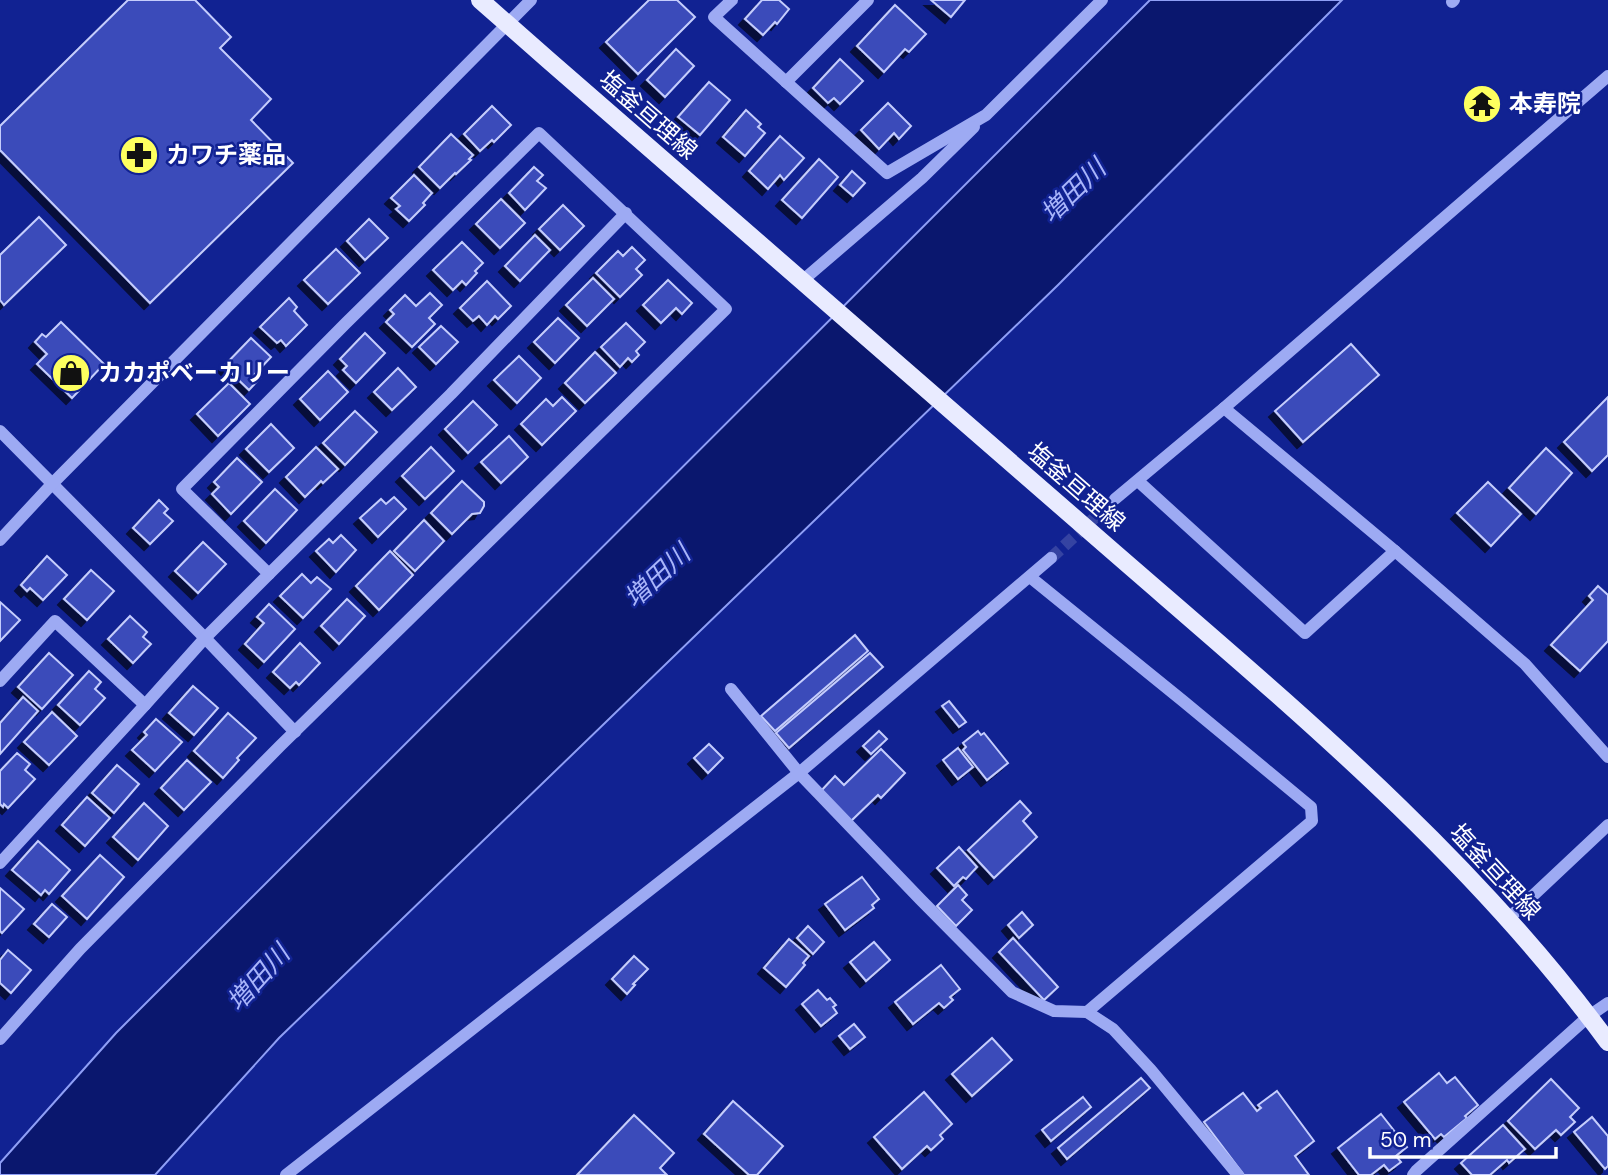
<svg xmlns="http://www.w3.org/2000/svg" width="1608" height="1175" font-family="'DM Sans','Noto Sans JP',sans-serif">
	<defs>
		<filter id="shadow"><feDropShadow dx="-6" dy="6" stdDeviation="0" flood-color="#0009"/></filter>
	</defs>
	<rect width="100%" height="100%" fill="#112292"/>
	<path fill="#0a176e" stroke="#8f9ff6" stroke-width="2" d="M1150,0h192l-284,285 -779,753 -124,137h-155v-12l116,-130z"/>
	<g fill="#3a4bba" stroke="#c5cdfd" stroke-width="2" filter="url(#shadow)">
		<path d="M128,0h67l36,37 -11,11 51,51 -20,21 42,43 -143,140 -149,-152h-1v-25z"/>
		<path d="M649,0h28l18,17 -57,57 -32,-32z"/>
		<path d="M762,0h17l10,9 -12,15 -2,-2 -12,13 -18,-16z"/>
		<path d="M931,0h34l-14,17z"/>
		<path d="M895,5l31,29 -17,18 -4,-3 -21,23 -27,-26z"/>
		<path d="M676,49l18,17 -29,31 -18,-17z"/>
		<path d="M840,59l23,22 -23,23 -6,-6 -6,5 -15,-15z"/>
		<path d="M709,82l21,18 -30,35 -22,-18z"/>
		<path d="M888,103l23,23 -12,13 -5,-6 -15,16 -18,-19z"/>
		<path d="M492,106l19,19 -17,17 -2,-2 -12,11 -16,-17z"/>
		<path d="M746,110l15,14 -3,3 7,6 -20,23 -22,-19z"/>
		<path d="M451,134l22,21 -4,4 2,1 -15,14 -1,-1 -15,15 -21,-21z"/>
		<path d="M780,136l24,22 -20,22 -4,-5 -12,14 -19,-18z"/>
		<path d="M819,159l19,18 -36,41 -20,-18z"/>
		<path d="M534,167l9,8 -6,6 9,7 -21,22 -16,-17z"/>
		<path d="M852,171l13,12 -12,13 -13,-11z"/>
		<path d="M414,175l18,18 -9,10 2,2 -16,16 -13,-12 4,-3 -9,-8z"/>
		<path d="M501,199l24,24 -25,25 -24,-24z"/>
		<path d="M563,205l21,21 -24,24 -21,-21z"/>
		<path d="M39,217l27,28 -62,60 -4,-5v-45z"/>
		<path d="M369,219l19,19 -23,22 -18,-19z"/>
		<path d="M535,235l15,15 -30,31 -15,-15z"/>
		<path d="M462,242l21,21 -8,8 2,2 -11,12 -4,-4 -9,9 -20,-20z"/>
		<path d="M632,247l13,13 -9,9 6,6 -22,22 -24,-24 22,-22 5,5z"/>
		<path d="M336,249l24,24 -32,31 -24,-24z"/>
		<path d="M593,278l21,21 -27,27 -21,-21z"/>
		<path d="M668,280l24,23 -10,11 -6,-6 -15,15 -18,-18z"/>
		<path d="M487,281l24,25 -13,13 -3,-3 -8,9 -8,-9 -6,5 -13,-13z"/>
		<path d="M430,293l12,12 -13,13 6,6 -23,23 -26,-25 8,-8 -4,-4 15,-15 11,11z"/>
		<path d="M289,298l8,9 -3,4 13,14 -21,21 -5,-6 -4,3 -17,-16z"/>
		<path d="M558,318l21,20 -24,25 -21,-21z"/>
		<path d="M61,322l43,42 -32,34 -35,-34 10,-10 -12,-12 7,-8 4,3z"/>
		<path d="M626,323l19,19 -9,9 3,4 -7,7 -4,-4 -8,9 -19,-20z"/>
		<path d="M441,326l17,16 -22,22 -17,-17z"/>
		<path d="M365,333l20,20 -29,30 -13,-13 4,-4 -7,-7z"/>
		<path d="M251,338l20,19 -16,17 5,4 -11,12 -25,-24z"/>
		<path d="M1351,344l28,31 -76,67 -28,-31z"/>
		<path d="M595,352l21,21 -31,30 -20,-20z"/>
		<path d="M519,356l22,22 -24,25 -23,-23z"/>
		<path d="M398,368l18,19 -24,23 -18,-18z"/>
		<path d="M328,371l20,21 -28,28 -20,-21z"/>
		<path d="M229,383l21,21 -32,32 -21,-22z"/>
		<path d="M562,397l14,14 -34,34 -21,-21 25,-25 7,7z"/>
		<path d="M1608,397v58l-16,16 -28,-29z"/>
		<path d="M473,401l24,24 -29,28 -23,-24z"/>
		<path d="M355,411l22,21 -32,33 -22,-22z"/>
		<path d="M271,424l23,24 -25,24 -23,-23z"/>
		<path d="M509,436l19,21 -27,26 -20,-21z"/>
		<path d="M316,447l22,22 -15,14 -2,-2 -16,16 -19,-20z"/>
		<path d="M431,447l23,24 -29,28 -23,-23z"/>
		<path d="M1546,448l26,25 -36,41 -27,-26z"/>
		<path d="M237,458l25,24 -31,32 -19,-20 7,-7 -5,-5z"/>
		<path d="M462,481l22,21v4l-4,7 -8,1 -20,20 -21,-21z"/>
		<path d="M1488,482l33,32 -30,32 -34,-33z"/>
		<path d="M275,489l22,21 -31,33 -22,-22z"/>
		<path d="M394,497l12,12 -28,28 -18,-19 21,-19 5,5z"/>
		<path d="M159,500l9,9 -4,4 9,8 -23,23 -17,-16z"/>
		<path d="M424,520l20,21 -29,30 -21,-20z"/>
		<path d="M341,535l15,15 -20,22 -20,-21 13,-12 4,4z"/>
		<path d="M203,542l23,22 -28,29 -23,-22z"/>
		<path d="M390,551l23,24 -34,35 -23,-24z"/>
		<path d="M47,556l20,19 -24,25 -13,-12 -3,3 -6,-6z"/>
		<path d="M91,570l23,21 -27,29 -23,-21z"/>
		<path d="M302,574l9,9 6,-6 14,12 -28,29 -23,-22z"/>
		<path d="M1598,586l10,9v46l-28,30 -29,-26 42,-45 -4,-4z"/>
		<path d="M347,599l18,17 -26,28 -18,-18z"/>
		<path d="M0,602l20,18 -20,21z"/>
		<path d="M269,604l26,25 -31,33 -19,-18 19,-21 -7,-6z"/>
		<path d="M130,616l17,16 -4,5 8,7 -18,19 -25,-24z"/>
		<path d="M855,635l13,16 -93,80 -14,-15z"/>
		<path d="M300,643l20,20 -21,22 -3,-3 -6,6 -17,-16z"/>
		<path d="M49,653l24,22 -31,34 -24,-22z"/>
		<path d="M870,653l13,14 -94,81 -13,-15z"/>
		<path d="M89,671l12,11 -6,7 10,9 -25,27 -22,-20z"/>
		<path d="M193,686l25,22 -24,27 -25,-22z"/>
		<path d="M23,697l15,14 -38,43v-31z"/>
		<path d="M949,701l17,21 -7,5 -17,-21z"/>
		<path d="M52,712l25,24 -28,29 -25,-23z"/>
		<path d="M228,713l28,25 -19,20 2,2 -16,18 -29,-27z"/>
		<path d="M156,719l26,23 -27,29 -23,-21 15,-15 -3,-3z"/>
		<path d="M879,731l8,8 -16,15 -8,-8z"/>
		<path d="M978,731l3,4 3,-2 24,30 -21,17 -24,-30 3,-3 -3,-4z"/>
		<path d="M709,744l14,14 -15,15 -14,-15z"/>
		<path d="M958,748l15,19 -15,12 -15,-19z"/>
		<path d="M881,749l24,24 -24,25 -3,-3 -27,26 -30,-30 14,-15 9,9z"/>
		<path d="M17,753l13,11 -5,6 10,9 -27,29 -4,-4 -1,3 -3,-3v-33z"/>
		<path d="M187,760l24,22 -27,28 -23,-22z"/>
		<path d="M117,765l22,19 -25,29 -22,-20z"/>
		<path d="M87,797l23,21 -25,28 -23,-21z"/>
		<path d="M1020,801l11,12 -8,8 14,16 -43,41 -26,-28z"/>
		<path d="M144,803l24,23 -30,34 -25,-23z"/>
		<path d="M38,841l32,29 -21,24 -4,-4 -4,5 -29,-25z"/>
		<path d="M959,847l18,20 -11,12 -3,-2 -9,9 -17,-18z"/>
		<path d="M100,855l24,22 -37,42 -25,-23z"/>
		<path d="M862,877l17,22 -7,6 2,3 -29,22 -20,-26z"/>
		<path d="M958,885l9,10 -5,5 10,10 -16,16 -19,-20z"/>
		<path d="M0,888l24,21 -22,24 -2,-2z"/>
		<path d="M52,904l15,13 -18,20 -15,-13z"/>
		<path d="M1022,912l11,13 -14,13 -11,-13z"/>
		<path d="M808,926l16,16 -11,12 -16,-16z"/>
		<path d="M1013,938l45,49 -14,13 -45,-48z"/>
		<path d="M789,939l20,17 -6,7 2,2 -19,22 -22,-19z"/>
		<path d="M874,942l16,18 -24,21 -16,-19z"/>
		<path d="M8,950l23,20 -20,23 -11,-10v-23z"/>
		<path d="M634,956l14,13 -15,15 2,1 -8,9 -15,-15z"/>
		<path d="M941,965l19,24 -10,8 3,3 -9,8 -5,-5 -26,21 -18,-22z"/>
		<path d="M818,990l9,10 3,-2 6,7 -3,2 4,6 -16,13 -19,-22z"/>
		<path d="M854,1024l11,13 -15,12 -11,-13z"/>
		<path d="M992,1038l20,22 -40,36 -20,-22z"/>
		<path d="M1439,1073l8,10 8,-6 23,28 -13,11 2,2 -23,19 -3,-3 -6,5 -31,-37z"/>
		<path d="M1141,1078l9,10 -83,71 -9,-11z"/>
		<path d="M1551,1079l28,29 -9,9 5,5 -14,13 -5,-5 -21,19 -27,-28z"/>
		<path d="M1277,1091l37,50 -19,15 14,19h-65l-40,-53 39,-29 14,18 4,-3 -3,-3z"/>
		<path d="M924,1092l28,32 -12,11 3,4 -12,11 -4,-4 -25,23 -28,-32z"/>
		<path d="M1083,1097l8,10 -40,34 -9,-11z"/>
		<path d="M733,1101l50,45 -26,29h-8l-45,-41z"/>
		<path d="M1381,1114l26,33 -11,9 5,6 -12,9 -5,-6 -13,10h-12l-21,-27z"/>
		<path d="M634,1115l40,38 -14,15 7,7h-90z"/>
		<path d="M1592,1117l16,19v30l-3,3 -31,-37z"/>
		<path d="M1503,1125l22,24 -16,14 -2,-3 -17,15h-18l-11,-12z"/>
	</g>
	<g fill="none" stroke-linecap="round" stroke-linejoin="round">
		<path stroke="#3543a2" stroke-width="12" stroke-dasharray="12 6" stroke-linecap="butt" d="M1051,558l64,-59"/>
		<g stroke="#9daaf3" stroke-width="12">
			<path d="M732,0l-18,17 173,156 99,-58 116,-115"/>
			<path d="M1452,2l2,-2"/>
			<path d="M786,82l82,-82"/>
			<path d="M802,281l120,-103 52,-51"/>
			<path d="M1224,408l171,143 130,113 83,93"/>
			<path d="M0,431l205,207 90,94"/>
			<path d="M1138,481l167,152 90,-82"/>
			<path d="M1115,499l109,-91 384,-332"/>
			<path d="M0,540l52,-56 479,-484"/>
			<path d="M269,574l182,-180 175,-181"/>
			<path d="M1030,577l153,124 128,106 1,14 -225,191"/>
			<path d="M0,681l55,-60 90,84 60,-67 64,-64 -87,-85 163,-165 194,-191 187,176 -446,437 -200,203 -80,90"/>
			<path d="M731,689l68,84 121,126 92,93 42,19 33,1 26,17 38,41 87,105"/>
			<path d="M0,863l145,-158"/>
			<path d="M1508,919l100,-94"/>
			<path d="M286,1175l513,-402 252,-215"/>
			<path d="M1413,1175l3,-4 173,-155 19,-13"/>
		</g>
		<path stroke="#e9ebff" stroke-width="18" d="M480,0c209,184 420,366 629,548 177,154 360,304 499,494"/>
	</g>
	<defs>
		<g id="temple-disc" transform="scale(2.0125)"><circle r="9.5" fill="#fdff5f" stroke="#112292"/><path d="M0-6L5-2H3V0L6.5 2.5H4V6H1.5V3h-3V6H-4V2.5H-6.5L-3 0V-2H-5Z" fill="#111"/></g>
		<g id="pharmacy-disc" transform="scale(2.0125)"><circle r="9.5" fill="#fdff5f" stroke="#112292"/><path d="M-2-6h4v4h4v4h-4v4h-4v-4h-4v-4h4Z" fill="#111"/></g>
		<g id="shop-disc" transform="scale(2.0125)"><circle r="9.5" fill="#fdff5f" stroke="#112292"/><path d="M-5-2.5h2.3a2.7 3.5 0 0 1 5.4 0H5L5.5 6h-11ZM-1.5-2.5h3a1.5 2.3 0 0 0-3 0Z" fill="#111"/></g>
	</defs>
	<g fill-rule="evenodd">
		<use href="#temple-disc" x="1482" y="104"/>
		<use href="#pharmacy-disc" x="139" y="155"/>
		<use href="#shop-disc" x="71" y="373"/>
	</g>
	<g text-anchor="middle" stroke-width="5" stroke-linejoin="round" paint-order="stroke">
		<g font-size="24" font-weight="bold" fill="#fff" stroke="#112292" text-anchor="start">
			<text x="1509" y="112">本寿院</text>
			<text x="166" y="163">カワチ薬品</text>
			<text x="98" y="381">カカポベーカリー</text>
		</g>
		<g font-size="24" fill="#fff" stroke="#112292">
			<text transform="translate(648 115) rotate(41)" y="8">塩釜亘理線</text>
			<text transform="translate(1076 487) rotate(41)" y="8">塩釜亘理線</text>
			<text transform="translate(1495 872) rotate(47)" y="8">塩釜亘理線</text>
		</g>
		<g font-size="26" font-style="italic" fill="#a9b5fa" stroke="#112292">
			<text transform="translate(1073 191) rotate(-44)" y="9">増田川</text>
			<text transform="translate(657 576) rotate(-43)" y="9">増田川</text>
			<text transform="translate(258 978) rotate(-48)" y="9">増田川</text>
		</g>
	</g>
	<path d="M1370 1147v10h186v-10" fill="none" stroke="#ffffff" stroke-width="3.5"/>
	<text x="1380" y="1147" font-size="21" fill="#ffffff" stroke="#112292" stroke-width="5" paint-order="stroke">50 m</text>
</svg>
